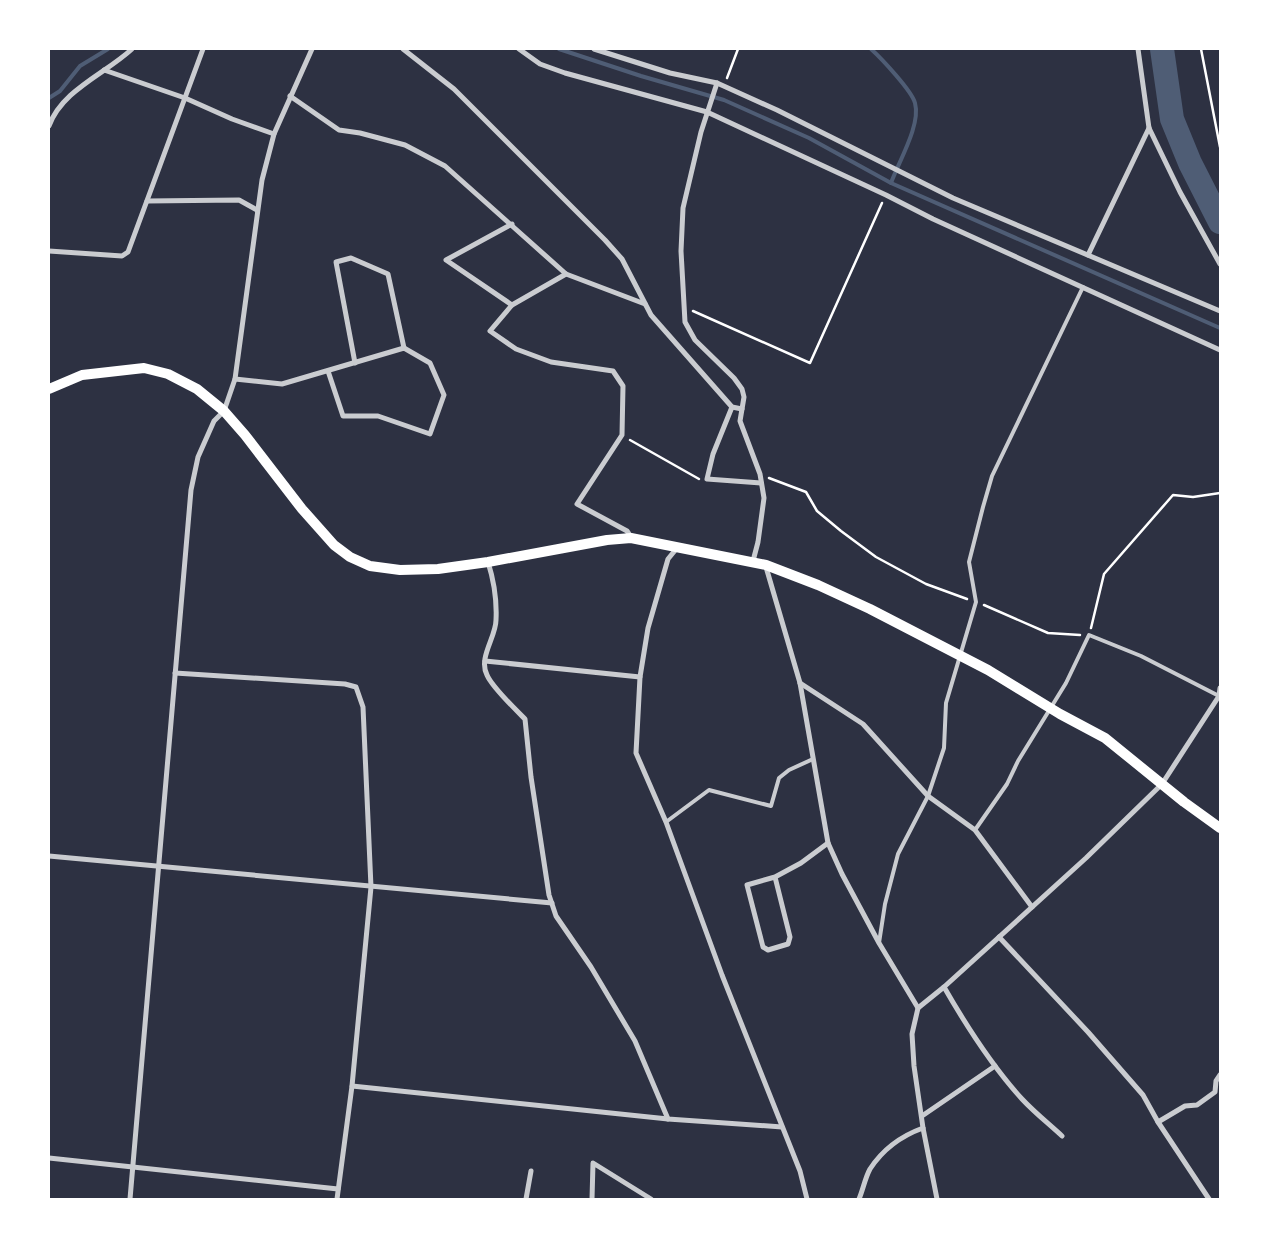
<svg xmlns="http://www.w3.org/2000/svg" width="1269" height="1248" font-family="Barlow,sans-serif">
	<rect width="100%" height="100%" fill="#2d3142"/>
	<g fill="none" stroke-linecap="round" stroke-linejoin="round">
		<g stroke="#4f5d75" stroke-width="4">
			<path d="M559,49l82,27 83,24 85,38 82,45 329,145"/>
			<path d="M871,49c10,9 41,42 44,54 6,22 -16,58 -24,80"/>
			<path d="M49,98l11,-7 20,-25 28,-17"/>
		</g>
		<path stroke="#4f5d75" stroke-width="24" d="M1162,49l10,70 18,44 30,59"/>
		<g stroke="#fff" stroke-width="2.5">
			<path d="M1201,49l19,98"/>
			<path d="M727,78l11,-29"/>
			<path d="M693,311l117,52 72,-160"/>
			<path d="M630,440l69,39"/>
			<path d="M769,478l37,14 11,19 24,20 35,26 50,27 41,15"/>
			<path d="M984,605l64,28 32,2"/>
			<path d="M1091,628l13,-54 69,-79 20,2 27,-4"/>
		</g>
		<g stroke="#caccd0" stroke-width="4">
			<path d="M666,822l43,-32 62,16 8,-28 10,-8 24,-11"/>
			<path d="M975,830l32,-46 11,-23 48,-78 23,-48 52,21 78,40"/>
			<path d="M879,943l6,-39 13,-50 30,-58 16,-48 2,-45 30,-101 -7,-40 14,-55 9,-31 91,-189"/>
		</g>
		<g stroke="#caccd0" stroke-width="5">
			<path d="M403,49l51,40 151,151 17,19 29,56 81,92 10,2 2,-12 -2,-8 -8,-11 -39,-38 -10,-18 -4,-71 2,-43 18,-76 16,-49"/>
			<path d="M519,49l21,15 25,9 142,39 179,83 47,24 287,131"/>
			<path d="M594,49l76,24 47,10 60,27 176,88 267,113"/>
			<path d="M1138,49l11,79 31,64 40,72"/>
			<path d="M104,70l81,28 47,21 42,15"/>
			<path d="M290,96l49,34 21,3 45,12 40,21 121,108 79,30"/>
			<path d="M49,126c13,-36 56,-52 83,-77"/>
			<path d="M147,201l92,-1 18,10"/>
			<path d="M512,224l-66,36 66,45 54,-31"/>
			<path d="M49,251l73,5 6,-4 75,-203"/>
			<path d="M1088,255l61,-127"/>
			<path d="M512,305l-22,26 26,18 35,13 62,9 10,15 -1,49 -45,69 50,27 4,6"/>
			<path d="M355,363l-19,-101 15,-4 37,16 16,74"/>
			<path d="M235,379l47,5 122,-36 26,15 14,32 -14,39 -52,-18h-35l-15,-45"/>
			<path d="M732,407l-19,47 -6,25 54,4"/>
			<path d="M742,409l-2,12 20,53 4,24 -6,44 -5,19"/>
			<path d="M677,548l-9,11 -20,69 -8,49 -4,76 30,69 56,153 78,196 7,28"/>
			<path d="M488,562c6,19 9,38 8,58 0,17 -18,38 -9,55 5,12 28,34 38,44l6,58 18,118 7,21 35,51 44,74 33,78"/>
			<path d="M766,567l34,116 28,160 14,31 37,69 39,65"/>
			<path d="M485,661l155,16"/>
			<path d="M175,673l170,11 11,3 7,20 8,180 -19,199 -15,113"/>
			<path d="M800,683l63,41 65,72 47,34 57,77"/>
			<path d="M49,856l503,47"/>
			<path d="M775,877l15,60 -2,7 -20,6 -5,-3 -16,-62 28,-8 26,-14 27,-20"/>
			<path d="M999,937l89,95 55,63 15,27 51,77"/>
			<path d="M944,987c23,40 47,78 78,112 12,13 27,25 40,37"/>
			<path d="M352,1086l316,33 114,8"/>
			<path d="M922,1116l73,-50"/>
			<path d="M1158,1122l27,-16 12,-1 18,-13 1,-11 4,-6"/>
			<path d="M49,1158l289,31"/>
			<path d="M130,1199l61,-709 7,-33 16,-36 10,-10 11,-32 27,-199 12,-46 38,-85"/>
			<path d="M526,1199l5,-28"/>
			<path d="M592,1199l1,-36 58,36"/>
			<path d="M859,1199c4,-9 6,-21 11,-30 13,-20 31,-33 53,-41"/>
			<path d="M937,1199l-14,-71 -9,-62 -2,-32 6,-26 26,-21 142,-129 76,-74 57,-88 1,-8"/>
		</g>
		<path stroke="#fff" stroke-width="10" d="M49,389l33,-14 62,-7 24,6 29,15 27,22 21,24 57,74 32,36 16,12 20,9 30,4 38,-1 50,-7 119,-22 24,-2 135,27 52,20 52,24 118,61 72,44 45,24 79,64 36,26"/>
	</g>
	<rect width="1269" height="1248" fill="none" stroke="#ffffff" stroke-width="100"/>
</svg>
